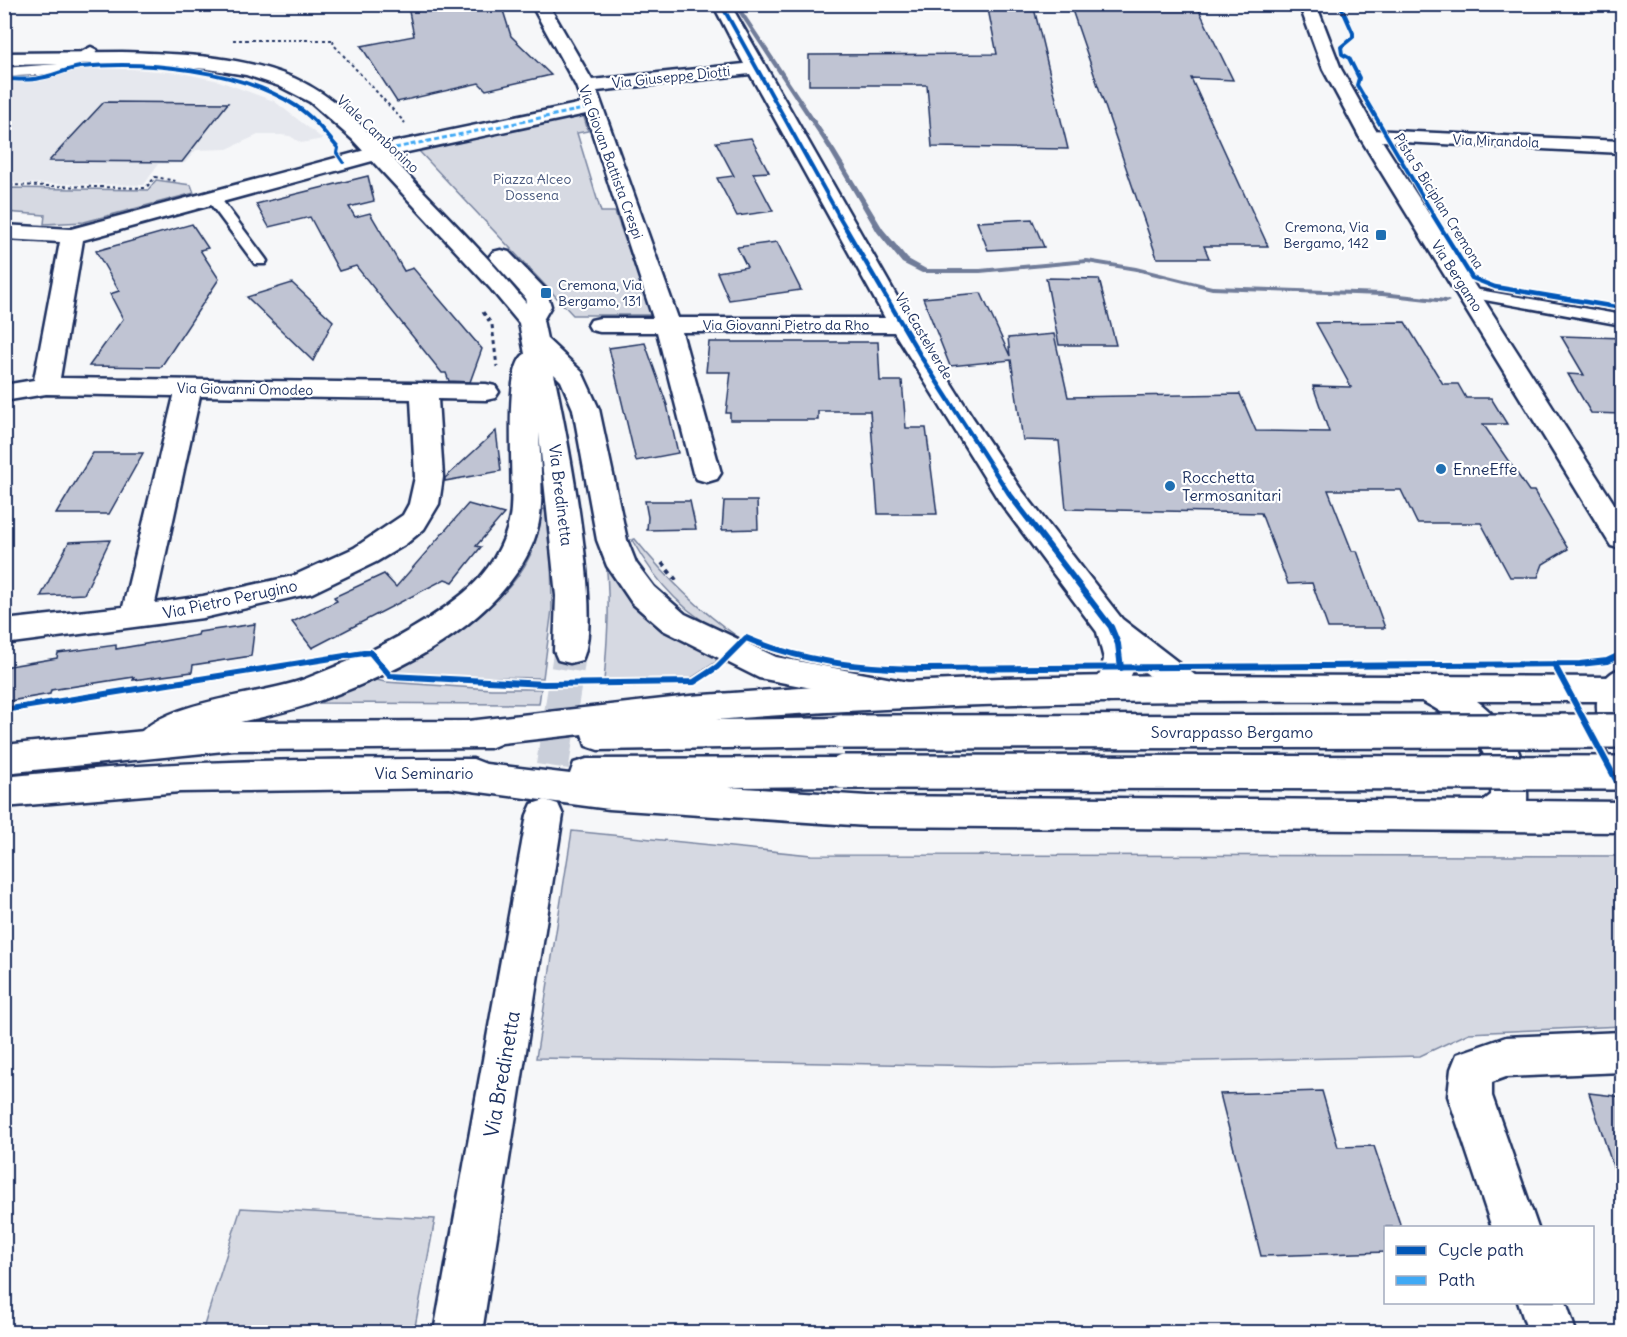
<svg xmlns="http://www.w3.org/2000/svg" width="1627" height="1337" font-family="Delius,sans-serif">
	<rect width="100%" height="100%" fill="#f6f7f9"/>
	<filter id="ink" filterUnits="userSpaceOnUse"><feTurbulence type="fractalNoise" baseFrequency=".0167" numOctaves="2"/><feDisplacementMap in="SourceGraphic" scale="12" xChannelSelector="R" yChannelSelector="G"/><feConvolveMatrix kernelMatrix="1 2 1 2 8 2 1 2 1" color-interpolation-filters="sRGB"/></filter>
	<g filter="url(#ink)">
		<path fill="#e6e8ee" d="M80,69h52l49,4 38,8 55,20 49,38 -22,4 -11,-7 -9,-1h-23l-31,14 -31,1 -11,13 -27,1 -14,21 -139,-2 -1,-101h29z"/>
		<g fill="#d6d9e2" stroke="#7884a0" stroke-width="1.5">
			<path d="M583,114l5,17 -11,2 24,79h14l37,103h-79l-156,-166z"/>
			<path d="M156,180l35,5 3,8 -110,29 -40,2 1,-9 -40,-3v-24l143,2z"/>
			<path d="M545,509l6,38 1,62 -9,69 -149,-3v-6c61,-36 145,-78 147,-159z"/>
			<path d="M635,539c29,36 64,71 103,98l-5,1c-47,-22 -76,-54 -101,-98z"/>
			<path d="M604,545l112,110v7l-26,17 -86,2c4,-47 7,-90 0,-136z"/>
			<path d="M373,679l12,3 106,7h50l-2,15 -220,-1z"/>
			<path d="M572,831l239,24 811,1v170l-153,7 -49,23 -428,10 -456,-8z"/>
			<path d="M241,1208l194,11 -21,113h-212z"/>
		</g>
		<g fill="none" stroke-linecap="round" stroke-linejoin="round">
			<path fill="#707c99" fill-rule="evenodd" d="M733,4h5l97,146 48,79 25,30 18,10h54l107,-10 49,8 76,19 170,6 64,7 4,2 -4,2 -64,-7 -170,-6 -76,-19 -49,-8 -107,10h-58l-20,-10 -25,-31 -48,-82z"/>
		</g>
		<g fill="#c0c4d3" stroke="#1b2f5e" stroke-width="1.5">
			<path d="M429,4h72l10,32 40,39 -65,15 -7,-7 -82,19 -36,-56 53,-10 -6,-29z"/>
			<path d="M987,4h46l35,145 -136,-2 -5,-62h-118v-30l188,-1z"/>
			<path d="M1070,4h126l37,76 -42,-2 77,168h-64l5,12h-52z"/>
			<path d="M104,102l124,1 -46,59 -133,-1z"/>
			<path d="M751,138l18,34 -16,1 20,38 -36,5 -20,-38 17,-2 -18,-34z"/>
			<path d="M368,176l6,25 -25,6 6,10 15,-4 34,58 9,-3 69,81 -12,33 -21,-1 -3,-8h-4l-86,-107 -17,5 -29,-54 -41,10 -13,-23z"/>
			<path d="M1032,219l12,28 -56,3 -11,-28z"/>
			<path d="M192,224l16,24 -8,2 19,29 -58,88 -72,-1 34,-47 -13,-25 9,-3 -23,-40z"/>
			<path d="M777,242l24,48 -72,10 -12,-28 30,-5 -10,-20z"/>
			<path d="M1046,278l53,1 17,66h-57z"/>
			<path d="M292,283l41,38 -20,40 -66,-64z"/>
			<path d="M981,293l29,63 -2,-18 46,-4 14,63 172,-3 16,37 73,1 -16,-46 38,1 -35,-64 89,-1 38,62h15l8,14h25l16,26h-24l46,67h5l34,58 -25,15 -5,13h-28l-29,-54h-64l-16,-33h-73l24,61h5l28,77h-57l-16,-45 -24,1 -27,-71 -195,-4 -7,-68 -36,-1 -12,-80 -61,6 -27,-68z"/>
			<path d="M1561,336l62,2v76l-32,-1 -23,-39 16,1z"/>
			<path d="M709,342h169l2,39h22l4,47h20l11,86h-59l-8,-103h-52v9h-88v-7h-4l5,-41h-25z"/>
			<path d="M645,343l22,62 11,48 -42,8 -27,-113z"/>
			<path d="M496,431l5,40 -56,10v-3z"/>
			<path d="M93,453h50l-34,61h-53z"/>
			<path d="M645,501h45l6,28 -49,1 1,-13z"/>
			<path d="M724,501h33l1,28 -36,1z"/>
			<path d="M468,504l36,10 -28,32 5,1 -28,35 -8,-3 -133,69 -20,-26 45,-21 -3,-4 50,-23 12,13z"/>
			<path d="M110,540l-26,54 -43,2 28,-54z"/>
			<path d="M255,624l-4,32 -58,9 -1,7 -59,8 1,-3 -83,13 -1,4 -46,8v-35l53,-9 1,-5 58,-8v4l82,-14 1,-3z"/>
			<path d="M1322,1091l16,56 36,-1 27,81h-15v25l-125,4 -41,-162z"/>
			<path d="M1589,1093l34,4v81l-6,1z"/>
		</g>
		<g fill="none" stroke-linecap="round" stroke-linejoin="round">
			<path stroke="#cacfda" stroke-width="33" stroke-dasharray="33 16" stroke-linecap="butt" d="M545,815l25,-164"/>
			<g stroke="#1b2f5e" stroke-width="5">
				<g id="lane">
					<path d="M91,47l6,3c-22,26 -61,26 -93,26v-8l54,-4z"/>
					<path d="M213,194l5,1 47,63 2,3 -2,3h-10l-49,-66z"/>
					<path d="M1468,288l154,27v10l-159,-29 -3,-3 3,-3z"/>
				</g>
			</g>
			<g stroke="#1b2f5e" stroke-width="5">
				<g id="street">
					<path d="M531,4h17l44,76 152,-16 -31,-60h17l170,298 73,116 47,70 102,131 78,60 5,9 -5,9 -12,4 -12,-4 -40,-32 -16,33 -12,4 -12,-4 -5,-9 10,-17 3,-13 -7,-27 -98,-131 -105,-169h-212l39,141 -4,6 -10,3 -10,-3 -4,-6 -36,-141h-57l-9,-2 -3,-5 3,-5 9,-2h53l-67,-204 -188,40 -315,86 -23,138 426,6 9,2 4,6 -4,6 -9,2 -48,-1 5,78 -4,27 -15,25 -18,15 -30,18 -64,31 -109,25 -199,26v-24l119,-13 51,-211 -128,-2 -42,7v-16l30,-5 26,-138 -56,-3v-14l67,4 324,-87 187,-39 -6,-17zM750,74l135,244h-207l-81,-227zM200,396l211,3 4,78 -6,27 -6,11 -49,33 -61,28 -90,20 -48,7z"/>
					<path d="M1369,130l253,11v12l-260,-13 -3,-4 3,-4z"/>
					<path d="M1622,1032v40l-116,5 -14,5v14l46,132h-46l-44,-132 3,-27 6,-15 49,-17z"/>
					<path d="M1518,1302h48l10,30h-48z"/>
				</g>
			</g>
			<g stroke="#1b2f5e" stroke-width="5">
				<g id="secondary">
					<path d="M122,52c57,2 119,3 172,26 54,24 90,72 130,114 35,36 70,72 102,111l-1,-6 -36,-40 4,-5 8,-2 8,2 37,38 5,16 -8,14 4,19 35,33 17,37 28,131 9,23 18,24 31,27 91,43 132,25 5,9 -5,9 -12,4 -137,-26 -96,-48 -31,-27 -25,-37 -10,-26 -24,-131 -12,-28 -7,-7c11,52 50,245 28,286l-12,3 -12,-3 -4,-9 2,-55 -17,-163c1,36 8,78 -7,112 -35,80 -134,128 -211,155 -31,12 -65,18 -97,26 -11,3 -25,4 -35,9 -22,9 -26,28 -52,19l-5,-10c23,-44 129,-48 173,-65 57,-22 112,-48 159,-86 23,-19 41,-47 46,-76 6,-31 -9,-150 15,-163l-6,-31 -29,-35 -138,-149 -42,-37 -31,-16 -33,-11 -38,-6 -86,-6 -118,2v-12z"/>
					<path d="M545,800l13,4 5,11 -81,517h-48l93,-517 5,-11z"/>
				</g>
			</g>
			<g stroke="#1b2f5e" stroke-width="5">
				<g id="primary">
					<path d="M1299,4h17l25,65 38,67 243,380v33l-11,-3 -252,-410 -36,-67z"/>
					<path d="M1622,668v91l-12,-4c-14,-27 -25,-75 12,-87z"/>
				</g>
			</g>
			<g stroke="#1b2f5e" stroke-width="5">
				<path id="highway" d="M1176,675l446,2v22l-5,2h-140c33,25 52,57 50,100l95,1v30l-755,-6 -258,-17 -160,-21 -269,4 -176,15v-30c156,-17 312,-18 469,-18l13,5 84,10 4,-11 13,-4 257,-1 13,4 5,10 -5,10 -13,4 -116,1 139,9 616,5 8,-6c4,-49 -30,-73 -69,-94 -236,-1 -471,-1 -706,19l126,-2 12,4 5,10 -5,10 -12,4 -244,4 -12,-4 -4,-12 -80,9 -12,5 -256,2 -230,23v-28l230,-23 234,-1 222,-25 167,-12 143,-6z"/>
			</g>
			<g stroke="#1b2f5e" stroke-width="2" stroke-dasharray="3 3" stroke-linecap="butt">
				<path d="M233,40h101l-1,4 72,79"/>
				<path d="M4,185l142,3 9,-11 21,4"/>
			</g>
			<path stroke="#1b2f5e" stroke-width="3" stroke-dasharray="4 4" stroke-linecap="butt" d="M483,312l9,13 5,42"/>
			<path stroke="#1b2f5e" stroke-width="4" stroke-dasharray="4.5 4.5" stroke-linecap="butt" d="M662,563l14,17"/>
			<use href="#lane" fill="#fff" fill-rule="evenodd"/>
			<use href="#street" fill="#fff" fill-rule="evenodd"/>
			<use href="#secondary" fill="#fff" fill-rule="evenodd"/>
			<use href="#primary" fill="#fff" fill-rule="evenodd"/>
			<use href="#highway" fill="#fff" fill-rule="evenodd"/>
			<g stroke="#1b2f5e" stroke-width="38" stroke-linecap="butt">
				<g id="highway-bridge">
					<path d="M842,732l780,-1"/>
					<path d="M844,772l778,1"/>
				</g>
			</g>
			<use href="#highway-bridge" stroke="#fff" stroke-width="33"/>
			<path stroke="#3fa9f5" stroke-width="3" stroke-dasharray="5 3" stroke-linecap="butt" d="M395,148l198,-41"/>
			<g stroke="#fff" stroke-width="6">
				<g id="cycleway-far2">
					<path d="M721,4l118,212"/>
					<path d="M1340,4l13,29v4l-12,10 1,7 7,4 10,20 -2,7 77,131"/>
					<path d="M4,79c12,0 25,2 36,-1 14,-2 26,-9 40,-11 66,-6 159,2 216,39 17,11 29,27 42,42l-1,5 6,9"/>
				</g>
			</g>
			<g stroke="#fff" stroke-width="8">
				<g id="cycleway-far1">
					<path d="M838,215l85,145 88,137"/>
					<path d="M1433,215l39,63 23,9 127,21"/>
				</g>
			</g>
			<g stroke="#fff" stroke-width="10">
				<g id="cycleway">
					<path d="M1010,495l101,132 7,17 3,24"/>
					<path d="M1554,664l68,127"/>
					<path d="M4,710l366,-58 20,24 154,8 150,-2 23,-15 29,-29c57,24 113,30 174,31l660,-5 27,-3 15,-7"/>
				</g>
			</g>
			<use href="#cycleway-far2" stroke="#0057b8" stroke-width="4"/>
			<use href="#cycleway-far1" stroke="#0057b8" stroke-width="4.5"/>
			<use href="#cycleway" stroke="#0057b8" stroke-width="6"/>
		</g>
	</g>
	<g fill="#1f6fb2" stroke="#fff" stroke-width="2">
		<rect x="1375" y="229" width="12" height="12" rx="3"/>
		<rect x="540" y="287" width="12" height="12" rx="3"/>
		<circle cx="1441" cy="469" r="6"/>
		<circle cx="1170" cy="486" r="6"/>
	</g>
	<g text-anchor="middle" stroke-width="4.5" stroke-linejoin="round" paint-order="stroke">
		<g font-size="14" fill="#1b2f5e" stroke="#fff">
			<text transform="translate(671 77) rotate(-6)" y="5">Via Giuseppe Diotti</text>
			<text transform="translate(378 134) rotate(43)" y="5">Viale Cambonino</text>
			<text transform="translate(1496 141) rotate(2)" y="5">Via Mirandola</text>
			<text transform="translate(611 162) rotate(70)" y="5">Via Giovan Battista Crespi</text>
			<text transform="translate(1439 201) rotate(58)" y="5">Pista 5 Biciplan Cremona</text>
			<text transform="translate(1457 276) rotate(57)" y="5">Via Bergamo</text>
			<text x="786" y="330">Via Giovanni Pietro da Rho</text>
			<text transform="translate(924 336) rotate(59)" y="5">Via Castelverde</text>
			<text transform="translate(245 389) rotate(1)" y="5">Via Giovanni Omodeo</text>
		</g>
		<g font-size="14" fill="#4a5a7f" stroke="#fff">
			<text x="532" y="184">Piazza Alceo<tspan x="532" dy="16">Dossena</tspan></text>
		</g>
		<g font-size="14" fill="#1b2f5e" stroke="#fff" text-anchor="end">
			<text x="1369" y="232">Cremona, Via<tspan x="1369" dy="16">Bergamo, 142</tspan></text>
			<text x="558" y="290" text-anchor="start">Cremona, Via<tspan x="558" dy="16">Bergamo, 131</tspan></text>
		</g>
		<g font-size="16" fill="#1b2f5e" stroke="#fff" text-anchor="start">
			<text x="1453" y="475">EnneEffe</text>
			<text x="1182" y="483">Rocchetta<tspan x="1182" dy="18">Termosanitari</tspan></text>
		</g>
		<g font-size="16" fill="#1b2f5e" stroke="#fff">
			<text transform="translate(561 495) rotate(83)" y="6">Via Bredinetta</text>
			<text transform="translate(230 599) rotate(-12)" y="6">Via Pietro Perugino</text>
			<text x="1232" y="738">Sovrappasso Bergamo</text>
			<text x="424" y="779">Via Seminario</text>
		</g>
		<g font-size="20" fill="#1b2f5e" stroke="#fff">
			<text transform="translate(502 1074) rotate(-80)" y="7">Via Bredinetta</text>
		</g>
	</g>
	<rect width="1627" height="1337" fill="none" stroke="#fff" stroke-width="24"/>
	<rect x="12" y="12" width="1603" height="1313" fill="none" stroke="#1b2f5e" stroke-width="2" filter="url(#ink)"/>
	<rect x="1384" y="1226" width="210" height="78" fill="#ffffff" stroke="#a4acbf" stroke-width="1.5"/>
	<rect x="1396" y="1246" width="30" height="9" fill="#0057b8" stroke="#a4acbf" stroke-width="1.5"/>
	<text x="1438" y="1256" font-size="18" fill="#1b2f5e">Cycle path</text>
	<rect x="1396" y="1276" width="30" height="9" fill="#3fa9f5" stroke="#a4acbf" stroke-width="1.5"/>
	<text x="1438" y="1286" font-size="18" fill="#1b2f5e">Path</text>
</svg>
